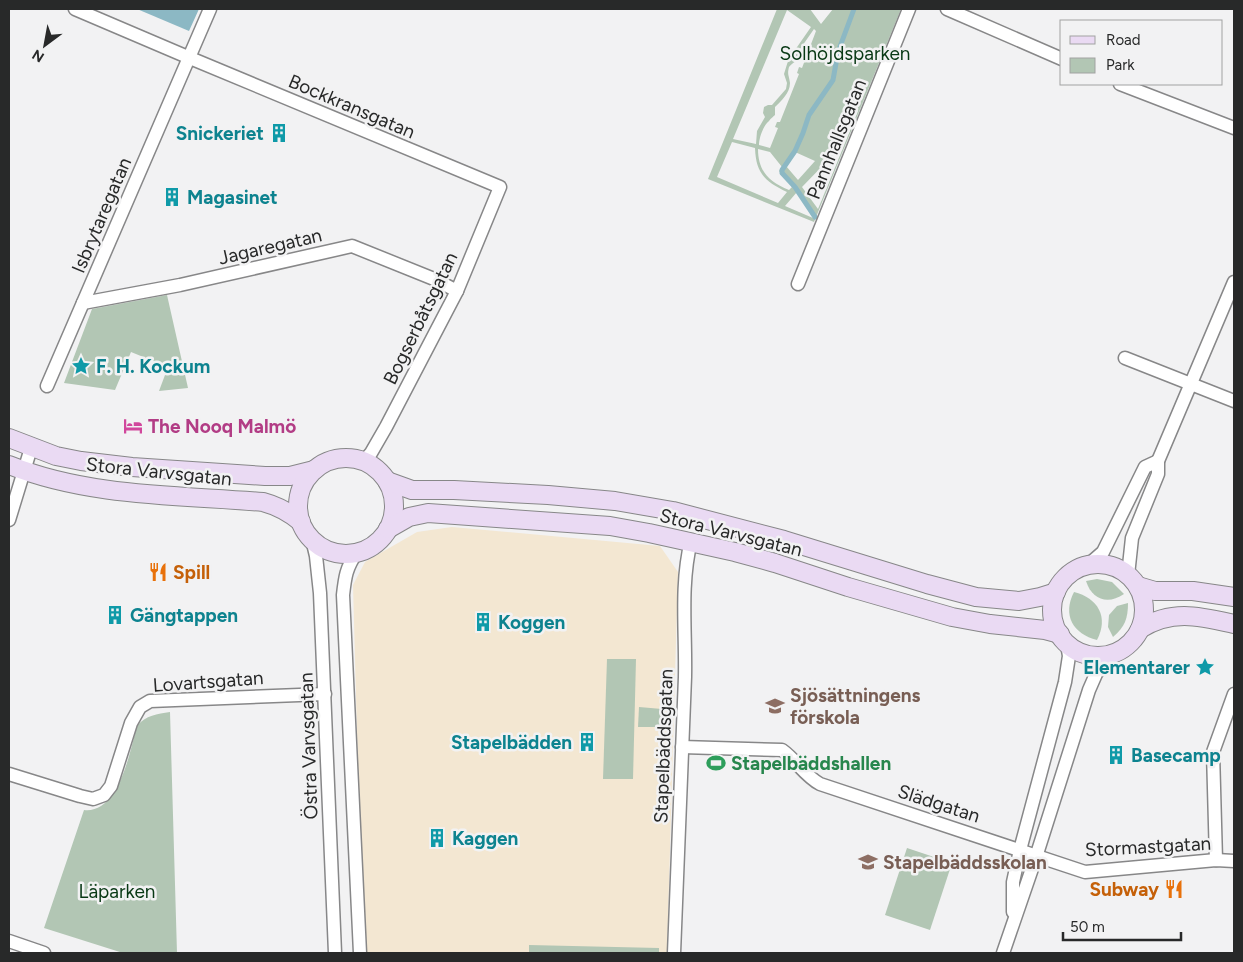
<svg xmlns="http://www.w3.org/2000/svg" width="1243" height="962" font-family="Figtree,sans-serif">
	<rect width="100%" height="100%" fill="#f2f2f3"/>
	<path fill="#f3e7d2" d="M452,527l208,19 18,26 -11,381h-304l-10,-368 12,-23 52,-30z"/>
	<g fill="#b2c6b4" fill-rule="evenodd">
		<path d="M777,9h33l11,15 12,-15h68l-87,213 -106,-43zM787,10l24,17 -16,23 -4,-1 -5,6 2,6 -4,13 3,9 -1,6 -14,16h-4l-4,2 -1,6 2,4 -8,14 -1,13 -23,-5zM814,29l2,2 -14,37 -3,-1 -2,6 2,1 -19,48h-3l-2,5 3,1 -8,20 -11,-3c0,-7 4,-19 10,-24 2,-3 4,-4 6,-6v-8c6,-6 15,-14 15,-24 -1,-8 -3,-8 -1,-16 5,-6 12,-6 9,-15zM855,106l3,5 -40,98 -16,-22 34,-35 1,-4h2l2,-7 -2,-1 6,-29zM732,142l23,6c1,26 10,33 32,44l-9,11 -61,-26zM758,149l12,3 12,15 -3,4 13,16 -3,3c-20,-8 -31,-19 -31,-41zM795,152l20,9 -17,19 -12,-14zM797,192l16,26 -28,-12z"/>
		<path d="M167,295l21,93 -29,3 9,-24 -37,-15 -16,38 -51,-7 28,-74z"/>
		<path d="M1097,579l15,3 12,12c-16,11 -32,6 -38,-13z"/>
		<path d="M1074,592c24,6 35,25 23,48 -24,-6 -35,-25 -23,-48z"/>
		<path d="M1128,603c0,15 -3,24 -15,34l-5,-10 1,-12 8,-9z"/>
		<path d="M607,659h29l-3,120h-30z"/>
		<path d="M639,707l23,2v18h-24z"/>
		<path d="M170,712l7,241h-54l-79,-25 40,-118c35,4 46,-59 53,-84 9,-11 20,-12 33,-14z"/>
		<path d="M907,848l45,15 -22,67 -45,-15z"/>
		<path d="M529,945l130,3v5h-130z"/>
	</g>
	<path fill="#8cb8c4" d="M137,9h62l-10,22z"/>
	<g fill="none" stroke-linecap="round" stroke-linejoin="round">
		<path stroke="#8cb8c4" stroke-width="5" d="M815,217l-20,-30 -13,-14v-3l13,-19 8,-18 6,-18 24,-35 5,-28 16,-43"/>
		<g stroke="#878788" stroke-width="15">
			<g id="street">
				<path d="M75,9l115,49 310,129 -43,104 -71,136 -15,26 -7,8"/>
				<path d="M947,9l115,50"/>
				<path d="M1120,84l114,44"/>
				<path d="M798,284l111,-275"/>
				<path d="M83,303l97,-18 172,-39 82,33 23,12"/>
				<path d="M1125,358l109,43"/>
				<path d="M47,386l163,-377"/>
				<path d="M9,520l22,-72"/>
				<path d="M312,539l4,17 4,37 15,360"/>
				<path d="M357,552c-11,16 -12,25 -14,43l17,358"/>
				<path d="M1087,566l16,-14 42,-85 13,-6"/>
				<path d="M1128,575l4,-37 26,-64v-13l76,-179"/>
				<path d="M682,747l100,3c14,10 23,26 38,34l265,88 131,-12 18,1"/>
				<path d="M9,774l71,22 13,3 11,-4 7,-9 20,-63 9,-16 10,-6 175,-7"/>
				<path d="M1216,860l-3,-108 21,-58"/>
				<path d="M1013,912v-30l7,-32 45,-168 4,-26 -2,-12"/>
				<path d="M9,941l35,12"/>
				<path d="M674,953c4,-92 8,-184 11,-276 1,-45 -5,-92 6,-136"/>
				<path d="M1003,953l33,-96 53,-167 7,-16 14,-19"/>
			</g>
		</g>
		<g stroke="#878788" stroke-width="20">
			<g id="secondary">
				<path d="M9,438l47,18 25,5 51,6 133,9h25l24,-6"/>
				<circle cx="346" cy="506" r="48"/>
				<path d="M9,465c80,32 169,30 254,37 15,4 26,10 38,20"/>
				<path d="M387,481l25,9h42l94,5 67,6 58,10 111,29 143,44 49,13 43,4 21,-4 16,-5"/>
				<path d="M388,529l21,-12 19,-4 182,13 39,7 86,19 40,11 73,24 104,30 38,7 55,6 15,4"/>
				<circle cx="1098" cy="610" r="46"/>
				<path d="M1138,586l17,5h38l41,6"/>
				<path d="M1140,629c32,-20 59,-13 94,-5"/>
			</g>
		</g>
		<use href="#street" stroke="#fff" stroke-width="12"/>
		<use href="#secondary" stroke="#eadaf3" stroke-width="18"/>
	</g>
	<defs>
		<g id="building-bare" transform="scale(1.5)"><path d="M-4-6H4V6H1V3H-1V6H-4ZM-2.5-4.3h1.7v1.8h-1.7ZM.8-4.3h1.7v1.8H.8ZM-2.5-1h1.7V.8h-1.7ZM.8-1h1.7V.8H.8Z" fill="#0f9aa8" stroke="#f2f2f3" stroke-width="2.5" paint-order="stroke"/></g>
		<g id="sight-bare" transform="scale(1.5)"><path d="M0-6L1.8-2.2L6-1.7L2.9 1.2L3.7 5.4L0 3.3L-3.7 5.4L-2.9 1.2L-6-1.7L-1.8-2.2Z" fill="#0f9aa8" stroke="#f2f2f3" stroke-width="2.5" paint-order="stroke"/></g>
		<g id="hotel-bare" transform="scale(1.5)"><path d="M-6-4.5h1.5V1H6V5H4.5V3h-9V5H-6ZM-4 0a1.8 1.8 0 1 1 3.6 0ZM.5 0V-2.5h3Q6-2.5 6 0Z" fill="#d1479c" stroke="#f2f2f3" stroke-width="2.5" paint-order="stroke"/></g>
		<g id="restaurant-bare" transform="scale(1.5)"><path d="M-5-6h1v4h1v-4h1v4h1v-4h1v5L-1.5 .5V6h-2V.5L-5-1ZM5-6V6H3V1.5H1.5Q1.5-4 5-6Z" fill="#e8710a" stroke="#f2f2f3" stroke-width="2.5" paint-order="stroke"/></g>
		<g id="school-bare" transform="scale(1.5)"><path d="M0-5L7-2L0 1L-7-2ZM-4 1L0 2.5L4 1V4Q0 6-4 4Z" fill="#8d6e63" stroke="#f2f2f3" stroke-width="2.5" paint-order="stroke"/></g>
		<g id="stadium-bare" transform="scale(1.5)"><path d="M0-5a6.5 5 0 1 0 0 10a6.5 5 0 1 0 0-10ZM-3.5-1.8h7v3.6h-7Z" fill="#2e9e5b" stroke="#f2f2f3" stroke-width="2.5" paint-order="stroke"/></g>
	</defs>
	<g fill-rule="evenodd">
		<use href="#building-bare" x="279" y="133"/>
		<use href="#building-bare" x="172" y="197"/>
		<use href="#sight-bare" x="81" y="366"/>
		<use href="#hotel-bare" x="133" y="426"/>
		<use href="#restaurant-bare" x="158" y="572"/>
		<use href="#building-bare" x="115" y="615"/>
		<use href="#building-bare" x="483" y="622"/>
		<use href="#sight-bare" x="1205" y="667"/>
		<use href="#school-bare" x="775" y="706"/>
		<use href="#building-bare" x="587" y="742"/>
		<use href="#building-bare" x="1116" y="755"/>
		<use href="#stadium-bare" x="716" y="763"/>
		<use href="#building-bare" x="437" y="838"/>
		<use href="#school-bare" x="868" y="862"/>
		<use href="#restaurant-bare" x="1174" y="889"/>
	</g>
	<g text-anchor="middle" stroke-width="5" stroke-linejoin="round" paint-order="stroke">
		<g font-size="19" fill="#083814" stroke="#f2f2f3">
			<text x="845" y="60">Solhöjdsparken</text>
			<text x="117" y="898">Läparken</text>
		</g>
		<g font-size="19" fill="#282929" stroke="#f2f2f3">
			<text transform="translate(352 106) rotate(23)" y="7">Bockkransgatan</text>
			<text transform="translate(836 139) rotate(-68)" y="7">Pannhallsgatan</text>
			<text transform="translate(101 215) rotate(-67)" y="7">Isbrytaregatan</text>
			<text transform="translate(270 246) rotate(-13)" y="7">Jagaregatan</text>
			<text transform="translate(420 318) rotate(-64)" y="7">Bogserbåtsgatan</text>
			<text transform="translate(159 471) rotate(6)" y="7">Stora Varvsgatan</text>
			<text transform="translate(731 532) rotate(14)" y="7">Stora Varvsgatan</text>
			<text transform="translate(208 681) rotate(-4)" y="7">Lovartsgatan</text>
			<text transform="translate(308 746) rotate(-92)" y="7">Östra Varvsgatan</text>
			<text transform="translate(663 746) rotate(-88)" y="7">Stapelbäddsgatan</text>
			<text transform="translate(939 803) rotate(18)" y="7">Slädgatan</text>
			<text transform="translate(1148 846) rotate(-3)" y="7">Stormastgatan</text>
		</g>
		<g font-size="19" font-weight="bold" fill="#0d838f" stroke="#f2f2f3" text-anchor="start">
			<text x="264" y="140" text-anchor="end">Snickeriet</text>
			<text x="187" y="204">Magasinet</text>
			<text x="96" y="373">F. H. Kockum</text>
			<text x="130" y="622">Gängtappen</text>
			<text x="498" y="629">Koggen</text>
			<text x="1190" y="674" text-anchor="end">Elementarer</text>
			<text x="572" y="749" text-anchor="end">Stapelbädden</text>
			<text x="1131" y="762">Basecamp</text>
			<text x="452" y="845">Kaggen</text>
		</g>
		<g font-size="19" font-weight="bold" fill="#b23c85" stroke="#f2f2f3" text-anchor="start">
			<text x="148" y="433">The Nooq Malmö</text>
		</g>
		<g font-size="19" font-weight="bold" fill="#c56008" stroke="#f2f2f3" text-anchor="start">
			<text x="173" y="579">Spill</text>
			<text x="1159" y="896" text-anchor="end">Subway</text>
		</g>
		<g font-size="19" font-weight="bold" fill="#785e54" stroke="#f2f2f3" text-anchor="start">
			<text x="790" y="702">Sjösättningens<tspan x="790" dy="22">förskola</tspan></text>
			<text x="883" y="869">Stapelbäddsskolan</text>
		</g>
		<g font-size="19" font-weight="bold" fill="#27864d" stroke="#f2f2f3" text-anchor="start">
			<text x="731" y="770">Stapelbäddshallen</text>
		</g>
	</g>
	<rect width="1243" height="962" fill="none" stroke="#282929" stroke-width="20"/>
	<rect x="1060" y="20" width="162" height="65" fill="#f2f2f3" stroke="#a1a2a2"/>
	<rect x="1070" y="36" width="25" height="8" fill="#eadaf3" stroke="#a1a2a2"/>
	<text x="1106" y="45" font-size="15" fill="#282929">Road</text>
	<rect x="1070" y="58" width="25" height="15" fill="#b2c6b4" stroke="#a1a2a2"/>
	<text x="1106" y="70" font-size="15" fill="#282929">Park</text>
	<g transform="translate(45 45) rotate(212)" stroke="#f2f2f3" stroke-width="4" paint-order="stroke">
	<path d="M0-4L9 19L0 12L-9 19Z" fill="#282929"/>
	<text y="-8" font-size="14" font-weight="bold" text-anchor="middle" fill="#282929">N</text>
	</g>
	<path d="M1063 932v8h118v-8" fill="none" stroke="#282929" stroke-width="2.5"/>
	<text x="1070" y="932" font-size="15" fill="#282929" stroke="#f2f2f3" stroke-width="4" paint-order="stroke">50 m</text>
</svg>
